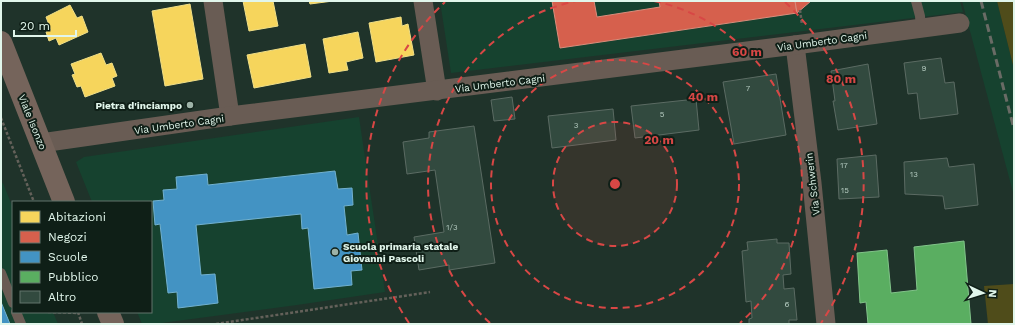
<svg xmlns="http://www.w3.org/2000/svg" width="1015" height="325" font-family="'Work Sans',sans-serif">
	<rect width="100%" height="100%" fill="#1f332a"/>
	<g fill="#16422f">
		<path d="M440,1h520l3,11 -512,61z"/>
		<path d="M962,1h35l17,68v127z"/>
		<path d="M359,117l26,175 -88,13 -143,19h-12l-5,-12h14v-110h-59l-16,-40 8,-5z"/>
		<path d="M3,183l10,25v104h40l5,12h-57v-140z"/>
	</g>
	<g fill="#4f4c1a">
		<path d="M997,1h17v68z"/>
		<path d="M1014,284v40h-26l-4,-38z"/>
	</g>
	<g fill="#f6d55c" stroke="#f0df87">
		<path d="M243,1h30l5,25 -29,5z"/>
		<path d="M309,1h24l-23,3z"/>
		<path d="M190,4l13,75 -38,7 -13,-75z"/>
		<path d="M70,5l7,13 5,-2 6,16 -29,13 -3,-7 -7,3 -3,-9 5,-2 -5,-13z"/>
		<path d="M401,17l1,9 6,-2 6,31 -38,7 -7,-39z"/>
		<path d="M358,32l5,26 -17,4 2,8 -19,3 -6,-34z"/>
		<path d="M305,44l6,33 -57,11 -7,-33z"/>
		<path d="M101,53l5,12 6,-2 5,13 -5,2 3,8 -30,11 -4,-11 -4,1 -5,-12 3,-1 -4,-10z"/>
	</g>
	<g fill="#d6604d" stroke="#d98d7c">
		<path d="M552,1h42l3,16 63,-10 -1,-6h136l2,12 -237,35z"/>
		<path d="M795,1h16l-14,12z"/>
	</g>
	<g fill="#4393c3" stroke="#72b1cf">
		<path d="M335,171l3,18 14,-1 1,17 -9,1 3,29 11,-2 4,37 -11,1 1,14 -38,4 -6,-61 -6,1 -1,-15 -105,11 5,50 14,-1 3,29 -40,5 -1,-16 -9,1 -8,-69 -5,1 -2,-24 11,-1 -1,-10 14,-1 -1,-12 31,-3 1,11z"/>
		<path d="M1,302l9,22h-9z"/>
	</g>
	<path fill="#5aae61" stroke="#82c48a" d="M964,241l7,83h-103l-2,-22 -6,1 -3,-50 30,-3 4,43 26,-3 -3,-43z"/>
	<g fill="#324a3f" stroke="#5b6b63">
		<path d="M941,58l4,25 9,-1 4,32 -38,5 -3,-26 -9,1 -4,-31z"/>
		<path d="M868,64l9,60 -39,6 -5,-29h2l-4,-30z"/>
		<path d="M776,74l10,61 -52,9 -11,-62z"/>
		<path d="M512,97l3,22 -21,2 -3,-21z"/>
		<path d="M696,99l3,31 -64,8 -4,-32z"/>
		<path d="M613,109l3,31 -64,8 -4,-32z"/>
		<path d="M474,126l21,137 -46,7v-5l-30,5 -5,-33 30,-5 -9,-62 -28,4 -4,-32 26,-4v-6z"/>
		<path d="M876,155l3,42 -40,2 -2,-40z"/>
		<path d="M947,158l2,9 25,-3 4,41 -33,4 -2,-13 -38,-2 -1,-32z"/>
		<path d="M777,239v4h12l2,31 -8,1 1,14 10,-1 3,32h-8v4h-40v-5l3,-1 -1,-17 -5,1 -4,-51 6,-1 -1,-8z"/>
	</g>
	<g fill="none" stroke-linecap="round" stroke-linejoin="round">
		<g stroke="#64615a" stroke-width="2.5" stroke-dasharray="3 2" stroke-linecap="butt">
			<path d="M800,10l2,15"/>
			<path d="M1,118l33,84"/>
			<path d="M48,312l30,1"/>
			<path d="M78,312l4,12"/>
			<path d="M216,324l214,-32"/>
		</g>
		<g stroke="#695c54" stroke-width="10">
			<path d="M916,1l4,15 1,12"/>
			<path d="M1,273l12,30"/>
			<path d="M16,312l5,12"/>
		</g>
		<g stroke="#695c54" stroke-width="19">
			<path d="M213,1l17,115"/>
			<path d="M423,1l14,90"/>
			<path d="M795,45l17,138 14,141"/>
			<path d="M41,143l189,-27 565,-71 165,-22"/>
		</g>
		<g stroke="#75645b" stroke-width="22">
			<path d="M1,42l63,160"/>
			<path d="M108,312l5,12"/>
		</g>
		<path stroke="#696b65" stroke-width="3" stroke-dasharray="8 4" stroke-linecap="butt" d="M981,1l33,128"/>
	</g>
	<circle cx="615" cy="184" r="62" fill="#d84745" fill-opacity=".12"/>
	<g fill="none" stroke="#d84745" stroke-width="2" stroke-dasharray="7 5">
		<circle cx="615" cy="184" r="62"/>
		<circle cx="615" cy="184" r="124"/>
		<path d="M490 323A187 187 0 0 1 576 1M654 1A187 187 0 0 1 740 323"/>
		<path d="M409 323A249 249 0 0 1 445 2M785 2A249 249 0 0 1 821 323"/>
	</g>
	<g fill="#9db2a7" stroke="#0f1f17" stroke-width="1.5">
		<circle cx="190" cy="105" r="4"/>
		<circle cx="335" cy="252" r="4"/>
	</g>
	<g text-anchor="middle" stroke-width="4" stroke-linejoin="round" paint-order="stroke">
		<g font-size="8" fill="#b5cbc0">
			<text x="924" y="71">9</text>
			<text x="748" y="91">7</text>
			<text x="662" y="117">5</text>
			<text x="576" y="128">3</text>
			<text x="844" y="168">17</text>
			<text x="914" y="177">13</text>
			<text x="845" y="193">15</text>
			<text x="452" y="230">1/3</text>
			<text x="787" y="307">6</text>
		</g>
		<g font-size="10" fill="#e1f6eb" stroke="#0f1f17">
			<text transform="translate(822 41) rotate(-8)" y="4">Via Umberto Cagni</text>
			<text transform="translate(500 83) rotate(-7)" y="4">Via Umberto Cagni</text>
			<text transform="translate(33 122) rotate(68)" y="4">Viale Isonzo</text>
			<text transform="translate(179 124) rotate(-8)" y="4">Via Umberto Cagni</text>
			<text transform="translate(812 184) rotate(-97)" y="4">Via Schwerin</text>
		</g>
		<g font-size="10" font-weight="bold" fill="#e1f6eb" stroke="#0f1f17" text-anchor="end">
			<text x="182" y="109">Pietra d'inciampo</text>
			<text x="343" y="250" text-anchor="start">Scuola primaria statale<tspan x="343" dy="12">Giovanni Pascoli</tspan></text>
		</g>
	</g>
	<circle cx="615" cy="184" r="6" fill="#d84745" stroke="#0f1f17" stroke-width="2"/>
	<g font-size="12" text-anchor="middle" font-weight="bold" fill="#d84745" stroke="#0f1f17" stroke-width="4" stroke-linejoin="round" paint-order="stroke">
		<text x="747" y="56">60 m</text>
		<text x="841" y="83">80 m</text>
		<text x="703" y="101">40 m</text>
		<text x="659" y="144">20 m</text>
	</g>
	<rect width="1015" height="325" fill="none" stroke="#e1f6eb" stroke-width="4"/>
	<rect x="12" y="201" width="140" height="112" fill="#0f1f17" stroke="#63756c"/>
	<rect x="20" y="211" width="20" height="12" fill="#f6d55c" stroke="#63756c"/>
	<text x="48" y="221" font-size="12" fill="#e1f6eb">Abitazioni</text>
	<rect x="20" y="231" width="20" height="12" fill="#d6604d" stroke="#63756c"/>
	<text x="48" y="241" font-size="12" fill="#e1f6eb">Negozi</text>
	<rect x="20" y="251" width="20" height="12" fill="#4393c3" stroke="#63756c"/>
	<text x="48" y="261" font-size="12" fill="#e1f6eb">Scuole</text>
	<rect x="20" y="271" width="20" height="12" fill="#5aae61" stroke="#63756c"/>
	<text x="48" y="281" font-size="12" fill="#e1f6eb">Pubblico</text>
	<rect x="20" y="291" width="20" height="12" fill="#324a3f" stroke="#63756c"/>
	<text x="48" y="301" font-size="12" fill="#e1f6eb">Altro</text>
	<g transform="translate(983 293) rotate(94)" stroke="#0f1f17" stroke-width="3" paint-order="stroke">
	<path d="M0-3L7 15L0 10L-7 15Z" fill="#e1f6eb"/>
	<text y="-6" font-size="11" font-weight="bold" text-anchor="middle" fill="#e1f6eb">N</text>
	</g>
	<path d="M14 30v6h62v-6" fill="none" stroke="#e1f6eb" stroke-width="2"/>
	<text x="20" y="30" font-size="12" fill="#e1f6eb" stroke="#0f1f17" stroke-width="3" paint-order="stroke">20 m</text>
</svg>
